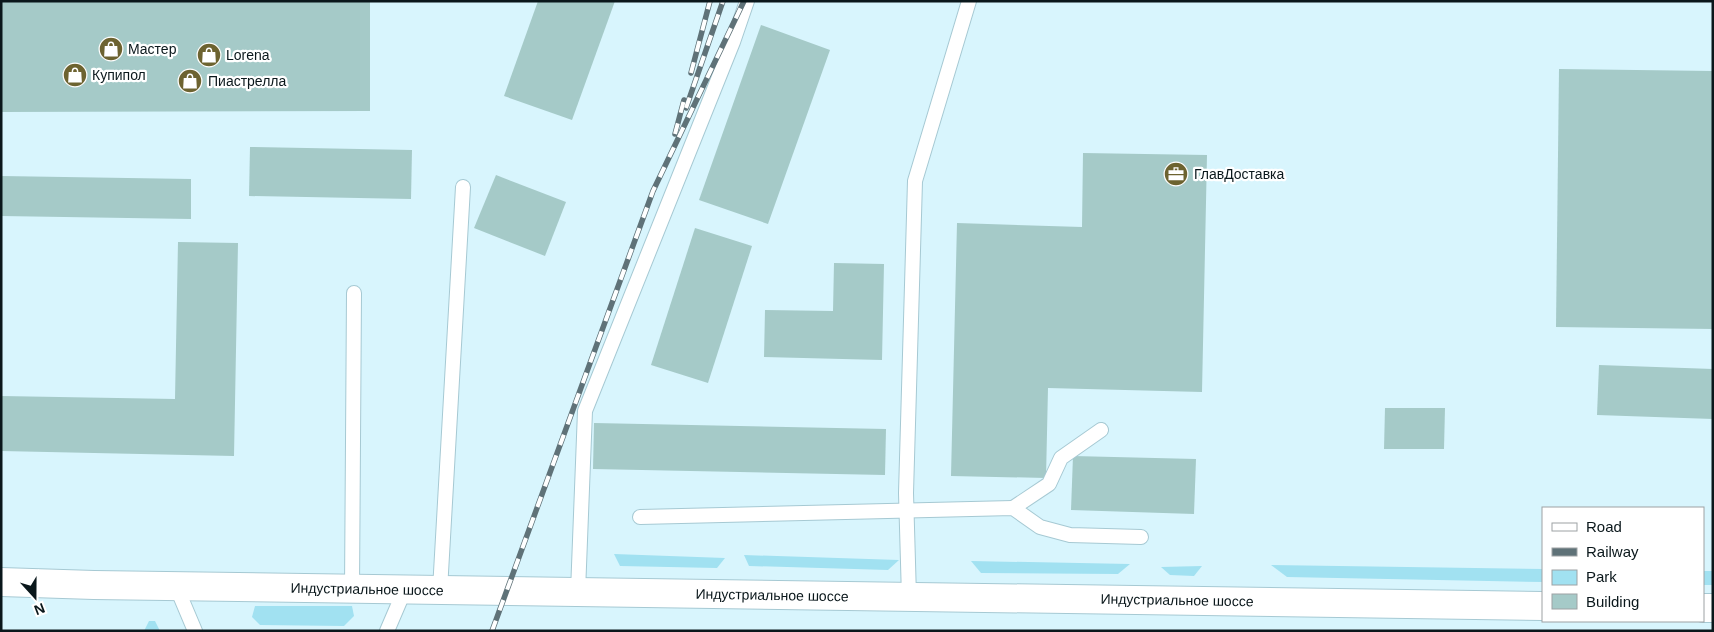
<svg xmlns="http://www.w3.org/2000/svg" width="1714" height="632" font-family="Arial,sans-serif">
	<rect width="100%" height="100%" fill="#d8f5fd"/>
	<g fill="#a1e1f1">
		<path d="M614,554l111,4 -8,10 -97,-2z"/>
		<path d="M744,555l155,5 -11,10 -139,-4z"/>
		<path d="M971,561l159,3 -12,10 -137,-1z"/>
		<path d="M1271,565l272,4v13l-256,-5z"/>
		<path d="M1202,566l-8,10 -24,-1 -9,-8z"/>
		<rect x="1703" y="571" width="10" height="14"/>
		<path d="M255,606h97l2,10 -10,10 -84,-1 -8,-8z"/>
		<path d="M149,621h6l5,10h-16z"/>
	</g>
	<g fill="#a5cac8">
		<path d="M1,1h369v110l-369,1z"/>
		<path d="M538,1h77l-43,119 -68,-24z"/>
		<path d="M761,25l69,25 -62,174 -69,-24z"/>
		<path d="M1559,69l154,2v258l-157,-2z"/>
		<path d="M250,147l162,3 -1,49 -162,-3z"/>
		<path d="M1083,153l124,2 -5,237 -154,-4 -2,90 -95,-2 6,-253 125,4z"/>
		<path d="M496,175l70,27 -21,54 -71,-28z"/>
		<path d="M1,176l190,3v40l-190,-3z"/>
		<path d="M695,228l57,18 -44,137 -57,-18z"/>
		<path d="M178,242l60,1 -4,213 -233,-5v-55l174,3z"/>
		<path d="M834,263l50,1 -2,96 -118,-3 1,-47 68,1z"/>
		<path d="M1599,365l114,4v50l-116,-4z"/>
		<path d="M1385,408h60l-1,41h-60z"/>
		<path d="M594,423l292,6 -1,46 -292,-6z"/>
		<path d="M1073,456l123,3 -2,55 -123,-4z"/>
	</g>
	<g fill="none" stroke-linecap="round" stroke-linejoin="round">
		<g stroke="#a6c9d3" stroke-width="16">
			<g id="service">
				<path d="M1013,508l36,-24 12,-26 40,-28"/>
				<path d="M640,517l373,-9 27,19 30,8 71,2"/>
				<path d="M176,586l19,45"/>
				<path d="M352,589l2,-296"/>
				<path d="M440,590l23,-403"/>
				<path d="M578,592l7,-181 148,-369 14,-41"/>
				<path d="M909,597l-3,-104 9,-312 54,-180"/>
				<path d="M387,631l18,-42"/>
			</g>
		</g>
		<g stroke="#a6c9d3" stroke-width="30">
			<g id="tertiary">
				<path d="M1,582l93,3 1449,21"/>
				<path d="M1703,608h10"/>
			</g>
		</g>
		<use href="#service" stroke="#fff" stroke-width="14"/>
		<use href="#tertiary" stroke="#fff" stroke-width="28"/>
		<g stroke="#5f7278" stroke-width="5.5">
			<g id="rail">
				<path d="M691,73l19,-72"/>
				<path d="M686,108l37,-107"/>
				<path d="M675,134l9,-34"/>
				<path d="M492,631l161,-440 91,-190"/>
			</g>
		</g>
		<use href="#rail" stroke="#fff" stroke-width="4" stroke-dasharray="11" stroke-linecap="butt"/>
	</g>
	<defs>
		<g id="shop-disc" transform="scale(1.25)"><circle r="9.5" fill="#6d6330" stroke="#fff"/><path d="M-5-2.5h2.3a2.7 3.5 0 0 1 5.4 0H5L5.5 6h-11ZM-1.5-2.5h3a1.5 2.3 0 0 0-3 0Z" fill="#fff"/></g>
		<g id="office-disc" transform="scale(1.25)"><circle r="9.5" fill="#6d6330" stroke="#fff"/><path d="M-6-3h4V-5.5h4V-3h4V5H-6ZM-1-4.5V-3h2v-1.5ZM-6 0V1H6V0Z" fill="#fff"/></g>
	</defs>
	<g fill-rule="evenodd">
		<use href="#shop-disc" x="111" y="49"/>
		<use href="#shop-disc" x="209" y="55"/>
		<use href="#shop-disc" x="75" y="75"/>
		<use href="#shop-disc" x="190" y="81"/>
		<use href="#office-disc" x="1176" y="174"/>
	</g>
	<g text-anchor="middle" stroke-width="4.5" stroke-linejoin="round" paint-order="stroke">
		<g font-size="14" fill="#0a171b" stroke="#fff" text-anchor="start">
			<text x="128" y="54">Мастер</text>
			<text x="226" y="60">Lorena</text>
			<text x="92" y="80">Купипол</text>
			<text x="208" y="86">Пиастрелла</text>
			<text x="1194" y="179">ГлавДоставка</text>
		</g>
		<g font-size="14" fill="#0a171b" stroke="#fff">
			<text transform="translate(367 589) rotate(1)" y="5">Индустриальное шоссе</text>
			<text transform="translate(772 595) rotate(1)" y="5">Индустриальное шоссе</text>
			<text transform="translate(1177 600) rotate(1)" y="5">Индустриальное шоссе</text>
		</g>
	</g>
	<rect width="1714" height="632" fill="none" stroke="#0a171b" stroke-width="5"/>
	<rect x="1542" y="507" width="162" height="115" fill="#ffffff" stroke="#9da2a4"/>
	<rect x="1552" y="523" width="25" height="8" fill="#ffffff" stroke="#9da2a4"/>
	<text x="1586" y="532" font-size="15" fill="#0a171b">Road</text>
	<rect x="1552" y="548" width="25" height="8" fill="#5f7278" stroke="#9da2a4"/>
	<text x="1586" y="557" font-size="15" fill="#0a171b">Railway</text>
	<rect x="1552" y="570" width="25" height="15" fill="#a1e1f1" stroke="#9da2a4"/>
	<text x="1586" y="582" font-size="15" fill="#0a171b">Park</text>
	<rect x="1552" y="594" width="25" height="15" fill="#a5cac8" stroke="#9da2a4"/>
	<text x="1586" y="607" font-size="15" fill="#0a171b">Building</text>
	<g transform="translate(35 597) rotate(159)" stroke="#ffffff" stroke-width="4" paint-order="stroke">
	<path d="M0-4L9 19L0 12L-9 19Z" fill="#0a171b"/>
	<text y="-8" font-size="14" font-weight="bold" text-anchor="middle" fill="#0a171b">N</text>
	</g>
</svg>
